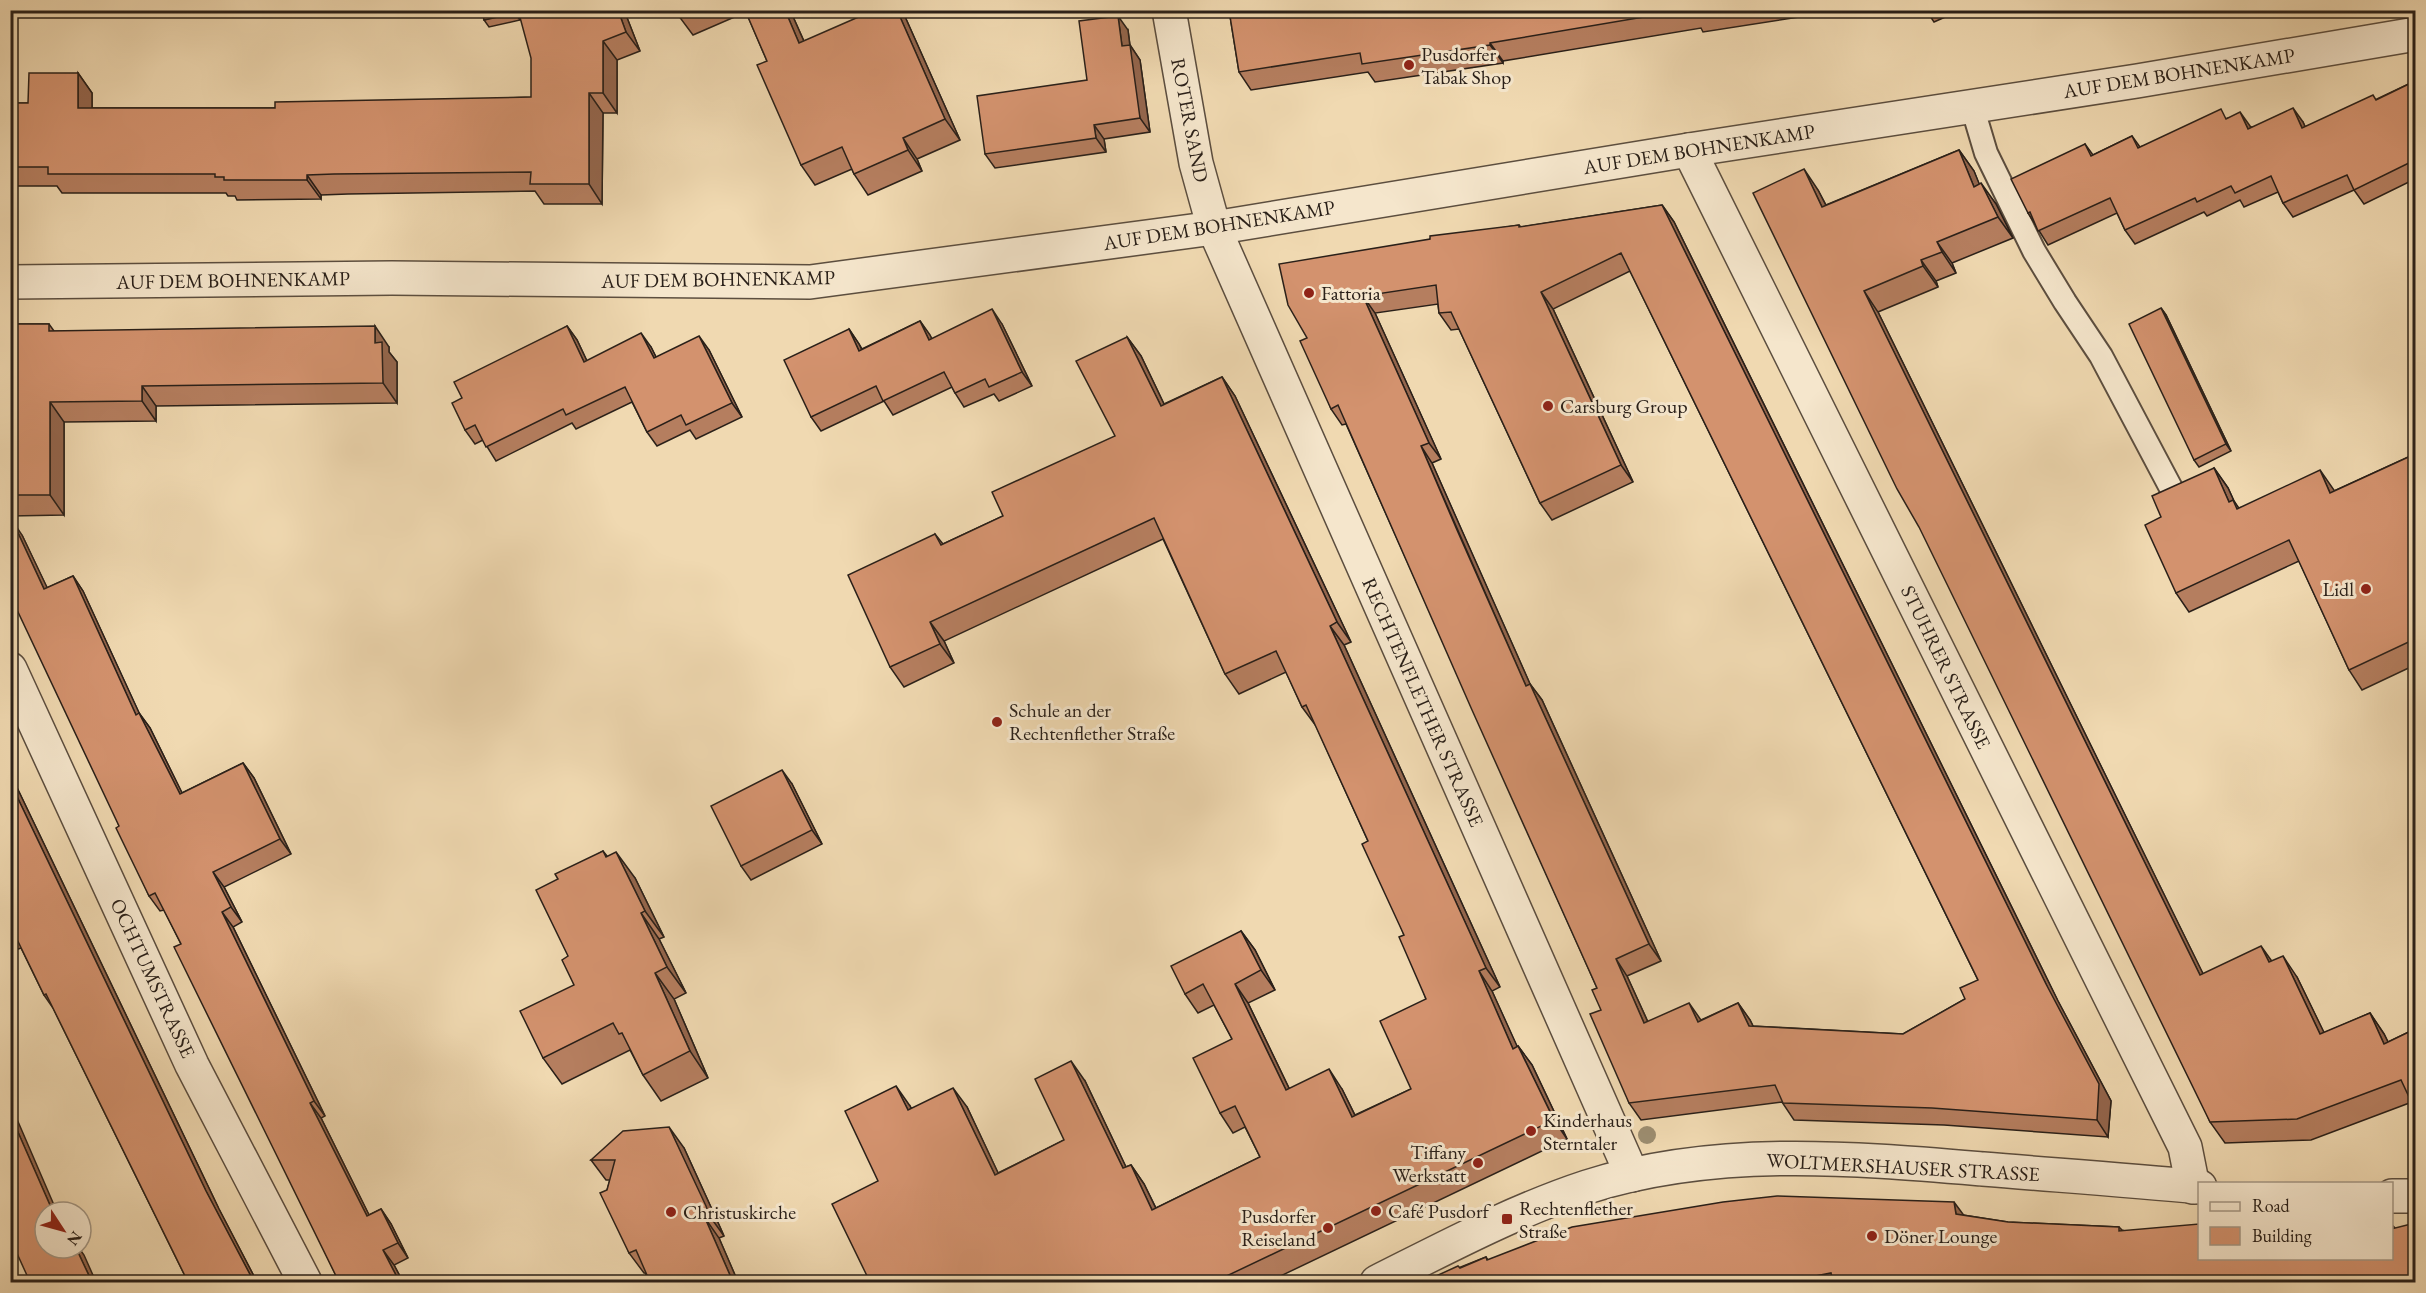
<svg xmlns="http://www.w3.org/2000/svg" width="2426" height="1293" font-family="'EB Garamond',serif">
	<rect width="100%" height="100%" fill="#f0d9b1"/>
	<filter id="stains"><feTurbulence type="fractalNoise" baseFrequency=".00333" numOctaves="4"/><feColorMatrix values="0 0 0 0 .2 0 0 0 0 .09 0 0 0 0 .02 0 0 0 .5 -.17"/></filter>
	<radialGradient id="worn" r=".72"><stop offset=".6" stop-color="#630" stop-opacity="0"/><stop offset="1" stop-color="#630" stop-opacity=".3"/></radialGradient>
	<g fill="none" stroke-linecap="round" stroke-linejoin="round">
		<g stroke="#5c4e3f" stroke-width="26">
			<path id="service" d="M1972,106l14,47 48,98 31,51 36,54 71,134"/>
		</g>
		<g stroke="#5c4e3f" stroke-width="36">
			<g id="minor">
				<path d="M1169,10l27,153 18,65 418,947"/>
				<path d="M1689,150l496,997 8,40"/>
				<path d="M10,282l382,-4 418,4 404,-54 475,-78 448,-69 279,-47"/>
				<path d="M10,669l182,396 113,217"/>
			</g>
		</g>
		<g stroke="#5c4e3f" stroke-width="36">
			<g id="tertiary">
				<path d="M2392,1196h24"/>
				<path d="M1377,1282c68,-34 137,-71 210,-95 128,-41 265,-29 396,-18 72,6 144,11 217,18"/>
			</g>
		</g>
		<use href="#service" stroke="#f5e6cc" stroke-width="22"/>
		<use href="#minor" stroke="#f5e6cc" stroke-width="33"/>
		<use href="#tertiary" stroke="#f5e6cc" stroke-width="33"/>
	</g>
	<circle fill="#9c8d70" cx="1647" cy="1135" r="9"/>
	<g fill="#b57e5f" stroke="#2a2019" stroke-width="1.5" fill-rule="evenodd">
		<path d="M518,10l2,10 -31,7 -5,-7z"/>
		<path d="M624,10l16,41 -23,9v53h-14l-1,91h-58l-9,-13 -187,3 -27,1v4l-84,1 -2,-4h-7l-2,-3h-164l-5,-7h-47v-83h18l50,-30 14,20v15h183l256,-11z"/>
		<path d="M676,10h114l14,31 98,-31 58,130 -43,19 5,12 -54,24 -14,-21 -2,-5 -37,16 -14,-20 -34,-104 -21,-49 -53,23 -15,-20z"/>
		<path d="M1229,10h615l-141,22 -2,-4 -198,33v2l-128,19 -7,-10 -117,18 -12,-18z"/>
		<path d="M1926,10h35l-27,12z"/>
		<path d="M1128,30l2,15 10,15 10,72 -46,7 2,13 -111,16 -10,-14 102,-74z"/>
		<path d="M2415,81v98l-51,25 -10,-14 -61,27 -10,-14 -5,-11 -34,15 -4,-7 -33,16 -3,-4 -69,32 -10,-14 -8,-17 -69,32 -20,-32 57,-69 8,11 39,-19 8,11 88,-29 23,9 52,-5 2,5 72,-28z"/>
		<path d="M1959,150l15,21 5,13 17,20 17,34 -61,25 4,10 -20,8 2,6 -60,25 325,662 68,-13 26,16 27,56 46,-20 14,21 4,8 27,-13v78l-3,-5 -101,38 -86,3 -15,-21 -392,-932 8,15z"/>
		<path d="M1662,205l12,17 384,779 53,100 -3,36 -164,-12 -150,-5 -12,-18 -141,18 -12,-17 -28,-93 -4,-22 -251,-564 -4,1 -11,-16 -24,-71 123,-99 89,-14 2,2zM1630,271l348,709 -13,19 -62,35 -150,-8 -3,-6 -12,-17 -37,17 -53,2 -21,-46 34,-15 -119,-261 -12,-16 -61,-137 -37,-84 9,-4 -66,-146 63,-9 1,9 12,17 8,-1 81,174 12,17 81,-38 -80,-173z"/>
		<path d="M2161,308l5,7 65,136 -32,16 -5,-7z"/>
		<path d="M920,321l12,18 70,-15 30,62 -33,15 -5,-7 -30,13 -9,-14 -3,-6 -59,28 -9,-14 -63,30 -10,-14 38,-88 10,15 3,5z"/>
		<path d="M10,324h39l5,7 335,16v5l8,10v41l-241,3v15l-92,1v93l-54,1z"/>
		<path d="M567,326l10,14 10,21 64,-14 5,10 53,-7 33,67 -46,22 -6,-9 -33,16 -10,-14 -15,-30 -56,27 -4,-6 -76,38 -13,-21 -8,4 -10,-14 -3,-32z"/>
		<path d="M1127,337l14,19 23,48 58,-27 13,19 116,246 -7,3 156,342 -8,4 25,56 1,-1 14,19 35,74 -299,143h-398l8,-101 32,-75 1,2 56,-1 31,66 66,-33 21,-59 41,86 5,-2 13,19 12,24 104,-51 -15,-30 -12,6 -13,-20 12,-74 -18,-34 -16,8 -13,-19 56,-63 14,19 20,40 -27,13 41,85 53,1 13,26 56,-26 15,-90 -22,-64 -36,-94 -52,-115 -14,-19 -16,-35 -47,22 -14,-20 -62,-135 -219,102 10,22 -50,24 -14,-20 45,-133 8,10 60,-28 112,-80z"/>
		<path d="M2415,454v211l-53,25 -13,-20 -50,-109 -110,51 -13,-19 -15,-76 53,-49 14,20 6,13 4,7 96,-17z"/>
		<path d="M22,535l25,53 26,-12 10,15 56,122 11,15 32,65 61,-30 11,15 37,76 -67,33 18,35 -9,5 92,189 -4,2 48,97 12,-6 10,15 17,34 -14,7 9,17h-64l-158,-338 -17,-34 -4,1 -11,-15 -30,-70z"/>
		<path d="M10,773l209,436 38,73h-69l-135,-274 -9,-13 -23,-47 -3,1 -8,-10z"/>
		<path d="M792,784l30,60 -71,36 -10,-14z"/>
		<path d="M603,851l4,5 28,22 29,59 -5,2 27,54 -12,6 34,79 -47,23 -18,-26 -13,-25 -68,34 -19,-26 31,-73 -6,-29 -10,-77z"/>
		<path d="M684,1148l36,79 4,9 -5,2 19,44h-88l-5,-9h-1l-15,-20 -22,-63 3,-10h-4l-15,-20z"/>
		<path d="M1963,1215l45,7 111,5 3,3 77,28 192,-34 4,4 20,54h-992l63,-25 2,3z"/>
	</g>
	<g fill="#94664d" stroke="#2a2019" stroke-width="1.5">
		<path d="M515,10h3l2,10 -5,-7z"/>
		<path d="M618,10h6l16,41 -14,-19z"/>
		<path d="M785,10h5l24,54 -15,-21z"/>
		<path d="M897,10h5l58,130 -15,-21z"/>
		<path d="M1118,16l10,14 3,25 -1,-10 10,15 10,72 -10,-14 -18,-72z"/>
		<path d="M603,41l14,19v53l-14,-20z"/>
		<path d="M1490,43l13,18v2l-13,-18z"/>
		<path d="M78,73l14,20v35l-14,-20z"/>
		<path d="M589,93l14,20 -1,91 -13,-20z"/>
		<path d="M2293,108l10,14 9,20 -10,-14z"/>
		<path d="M2240,112l10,14 8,17 -10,-14z"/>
		<path d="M1094,125l10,14 2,13 -10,-14z"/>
		<path d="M903,138l14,21 5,12 -14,-21z"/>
		<path d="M1959,150l15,21 15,37 -15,-21z"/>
		<path d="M1804,169l14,21 19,37 -15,-20z"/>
		<path d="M307,175l14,20v4l-14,-19z"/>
		<path d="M1981,183l15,21 17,34 -15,-21z"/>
		<path d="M1662,205l12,17 384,779 53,100 -3,36 -11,-17 -51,-136z"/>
		<path d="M1937,242l15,21 4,10 -14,-21z"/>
		<path d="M1921,260l15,21 2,6 -15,-21z"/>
		<path d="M1864,291l14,21 336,684 -14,-21z"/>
		<path d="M1541,292l12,17 80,173 -12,-17z"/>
		<path d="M1363,296l12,17 66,146 -12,-16z"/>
		<path d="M2161,308l5,7 65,136 -5,-7z"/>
		<path d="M992,309l10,15 30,62 -10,-14z"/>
		<path d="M920,321l10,14 9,19 -10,-14z"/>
		<path d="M375,326l14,21v5l8,10v41l-14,-20 -8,-40z"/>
		<path d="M567,326l10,14 17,36 -10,-14z"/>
		<path d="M849,329l10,15 10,21 -10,-14z"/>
		<path d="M641,333l10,14 13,26 -10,-15z"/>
		<path d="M699,336l10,14 33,67 -10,-14z"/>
		<path d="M1127,337l14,19 33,69 -13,-19z"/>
		<path d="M1222,377l13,19 116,246 -14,-20z"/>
		<path d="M142,386l14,20v15l-14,-20z"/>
		<path d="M50,402l14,20v93l-14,-20z"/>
		<path d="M1421,446l11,17 106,239 -12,-16z"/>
		<path d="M2214,468l14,20 6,13 13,19 -18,-18z"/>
		<path d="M2320,470l14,20 10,23 -14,-20z"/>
		<path d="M12,520l10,15 33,69 -11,-15z"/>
		<path d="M73,576l10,15 64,139 -11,-15z"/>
		<path d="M930,622l14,19 10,22 -14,-19z"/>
		<path d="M1330,626l14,19 156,342 -14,-19z"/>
		<path d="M1530,684l12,16 119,261 -12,-17z"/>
		<path d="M139,713l11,15 40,81 -10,-15z"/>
		<path d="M243,763l11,15 37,76 -11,-15z"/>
		<path d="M782,770l10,14 30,60 -10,-14z"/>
		<path d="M10,773l209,436 38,73h-3l-48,-91 -196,-409z"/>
		<path d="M616,852l19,26 29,59 -19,-26z"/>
		<path d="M213,872l11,15 18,35 -11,-15z"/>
		<path d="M222,912l11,15 92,189 -11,-15z"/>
		<path d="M641,913l18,26 27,54 -19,-26z"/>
		<path d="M1241,931l14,19 20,40 -14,-20z"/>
		<path d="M2261,946l15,21 -7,-5z"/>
		<path d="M2283,956l14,21 38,78 -15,-21z"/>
		<path d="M1616,959l11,17 29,64 -12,-17z"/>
		<path d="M1479,971l13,20 35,77 -14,-19z"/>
		<path d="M655,973l19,26 34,79 -18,-27z"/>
		<path d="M1235,984l13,19 51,106 -13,-19z"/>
		<path d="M1689,1003l12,17 8,18 -11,-16z"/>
		<path d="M1738,1003l12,17 11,22 -12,-16z"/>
		<path d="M2370,1013l14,21 15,30 -15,-20z"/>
		<path d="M1518,1046l14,19 35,74 -13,-19z"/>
		<path d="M1071,1061l14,20 51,107 -13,-20z"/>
		<path d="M1329,1069l13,20 23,47 -13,-19z"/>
		<path d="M896,1086l14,20 12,23 -14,-19z"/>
		<path d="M953,1088l14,19 41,87 -13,-19z"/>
		<path d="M10,1103l47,109h-4l-43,-98z"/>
		<path d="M310,1103l11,15 56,113 -10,-15z"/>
		<path d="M669,1127l15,21 36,79 4,9 -15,-21z"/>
		<path d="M1131,1165l13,19 22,45 -14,-19z"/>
		<path d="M1954,1202l14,19 -12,-7z"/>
		<path d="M381,1209l10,15 17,34 -10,-15z"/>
		<path d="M705,1218l14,20 19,44h-5z"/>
		<path d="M76,1248h3l5,7 12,27h-4z"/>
		<path d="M383,1250l11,15 9,17h-3l-1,-1z"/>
	</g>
	<g fill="#d3926e" stroke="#2a2019" stroke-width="1.5" fill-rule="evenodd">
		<path d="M482,10h33v3l-31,7z"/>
		<path d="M518,10h100l8,22 -23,9v52h-14v91h-59l1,-12 -197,2 -27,1v5h-83v-3h-9v-3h-167v-7h-38v-64h18l1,-30h49v35h197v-6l256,-5v-39z"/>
		<path d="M676,10h12l-10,5z"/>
		<path d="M745,10h40l14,33 64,-28 -2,-5h36l48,109 -42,19 5,12 -54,24 -12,-27 -41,18 -44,-100 10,-4z"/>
		<path d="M1229,10h456l-195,33v2l-128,19 -2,-11 -121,19z"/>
		<path d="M1690,10h20l-19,3z"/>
		<path d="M1118,16l4,30 8,-1 10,73 -46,7 2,13 -111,16 -8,-58 110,-16 -8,-59z"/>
		<path d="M2415,81v79l-61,30 -7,-15 -64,28 -12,-27 -36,17 -4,-7 -34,16 -2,-4 -70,32 -15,-32 -72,33 -8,-19 -2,1 -17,-34 74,-35 6,12 41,-20 6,12 83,-39 5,10 14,-7 8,17 45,-21 9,20 71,-33 3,5z"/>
		<path d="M1959,150l15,37 7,-4 17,34 -61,25 5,10 -21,8 2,6 -59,25 336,684 61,-29 8,16 14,-6 37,78 50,-21 14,31 31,-15v68l-5,2 -9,-19 -104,39 -87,3 -291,-595 -22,-38 -144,-296 51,-24 18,38z"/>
		<path d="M1662,205l384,779 53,100 -2,36 -165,-12 -149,-5 -8,-18 -146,18 -39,-89 11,-4 -9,-20 5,-2 -125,-278 -134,-305 -7,4 -31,-68 7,-3 -19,-33 -9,-41 151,-25v-3l89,-11v2zM1621,253l357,727 -18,8 5,11 -62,35 -154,-8 -11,-23 -40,19 -9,-19 -45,20 -28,-64 33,-15 -119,-260 -4,2 -69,-156 -36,-84 8,-3 -66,-147 73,-11 3,28 12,-1 89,191 81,-38 -80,-173z"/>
		<path d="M2161,308l65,136 -32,16 -65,-136z"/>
		<path d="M992,309l30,63 -33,15 -4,-8 -30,14 -11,-21 -61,29 -7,-15 -65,31 -27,-57 65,-31 10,22 61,-30 9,19z"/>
		<path d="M10,324h39v7l326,-5v17l7,-1 1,41 -241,3v15l-92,1v93h-40z"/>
		<path d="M567,326l17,36 57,-29 13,25 45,-22 33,67 -46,22 -5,-10 -34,17 -22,-45 -59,28 -3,-6 -77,38 -11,-22 -10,5 -13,-27 10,-5 -8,-16z"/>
		<path d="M1127,337l34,69 61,-29 115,245 -7,4 156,342 -7,3 34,78 5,-3 36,74 -340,162h-344l-38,-78 46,-23 -33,-70 51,-25 12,24 45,-22 42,87 69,-35 -29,-61 36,-18 52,107 8,-3 21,45 108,-53 -25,-51 -15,7 -27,-55 39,-19 -29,-55 -18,10 -14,-28 70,-35 20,39 -26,14 51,106 43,-21 23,48 59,-28 -31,-68 46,-22 -27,-62 5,-2 -42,-91 6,-3 -62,-136 -4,2 -26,-56 -51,23 -71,-156 -224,104 10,22 -50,23 -42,-92 87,-41 6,11 62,-29 -11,-24 123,-56 -39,-75z"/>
		<path d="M2415,454v185l-66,31 -60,-130 -113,53 -31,-68 16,-8 -9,-21 62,-28 15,34 4,-2 4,9 83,-39 10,23z"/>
		<path d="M10,520h2l32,69 29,-13 63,139 3,-2 41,81 63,-31 37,76 -67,33 18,35 -9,5 92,189 -4,2 57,113 14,-7 17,34 -15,7 16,31 -4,1h-56l-165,-335 7,-3 -26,-51 -6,3 -33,-68 3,-2 -109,-231z"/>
		<path d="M782,770l30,60 -71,36 -30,-60z"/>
		<path d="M10,782l196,409 48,91h-66l-142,-288 -2,1 -33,-68 -1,1z"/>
		<path d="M603,851l3,6 10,-5 29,59 -4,2 26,54 -12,6 35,78 -47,24 -21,-42 -3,1 -6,-11 -70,35 -23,-47 54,-26 -12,-25 6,-4 -32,-66 22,-11 -3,-5z"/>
		<path d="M10,1114l43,98h-8v36h31l16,34h-62l-20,-44z"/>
		<path d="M669,1127l37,79 3,9 -4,3 28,64h-83l-14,-32 -7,3 -29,-60 7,-3 8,-30h-24l32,-29z"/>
		<path d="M1777,1196l177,6 2,12 52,8 111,5v4l80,-7v34h192v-29l24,-6v59h-582l-2,-9 -46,9h-362l35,-16 2,2 26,-11 1,3 85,-33 151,-25z"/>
	</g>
	<g fill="#8f2418" stroke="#f5e6cc" stroke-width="2">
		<circle cx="1409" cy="65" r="6"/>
		<circle cx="1309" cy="293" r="6"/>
		<circle cx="1548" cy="406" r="6"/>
		<circle cx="2366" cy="589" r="6"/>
		<circle cx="997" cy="722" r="6"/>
		<circle cx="1531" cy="1131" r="6"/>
		<circle cx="1478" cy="1163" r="6"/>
		<circle cx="1376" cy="1211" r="6"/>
		<circle cx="671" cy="1212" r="6"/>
		<rect x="1501" y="1213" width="12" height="12" rx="3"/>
		<circle cx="1328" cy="1228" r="6"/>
		<circle cx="1872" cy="1236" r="6"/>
	</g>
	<g text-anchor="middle" stroke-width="6" stroke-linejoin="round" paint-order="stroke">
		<g font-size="20" fill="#2a2019" stroke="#f5e6cc" text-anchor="start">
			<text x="1421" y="61">Pusdorfer<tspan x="1421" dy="23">Tabak Shop</tspan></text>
			<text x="1321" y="300">Fattoria</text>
			<text x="1560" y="413">Carsburg Group</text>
			<text x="2354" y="596" text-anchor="end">Lidl</text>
			<text x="1009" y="717">Schule an der<tspan x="1009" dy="23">Rechtenflether Straße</tspan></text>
			<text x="1543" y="1127">Kinderhaus<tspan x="1543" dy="23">Sterntaler</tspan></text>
			<text x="1466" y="1159" text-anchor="end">Tiffany<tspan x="1466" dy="23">Werkstatt</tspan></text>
			<text x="1519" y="1215">Rechtenflether<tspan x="1519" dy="23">Straße</tspan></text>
			<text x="1388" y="1218">Café Pusdorf</text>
			<text x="683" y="1219">Christuskirche</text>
			<text x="1316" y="1223" text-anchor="end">Pusdorfer<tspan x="1316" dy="23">Reiseland</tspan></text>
			<text x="1884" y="1243">Döner Lounge</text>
		</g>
		<g font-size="20" fill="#2a2019" stroke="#f5e6cc">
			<text transform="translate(2179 73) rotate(-9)" y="7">AUF DEM BOHNENKAMP</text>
			<text transform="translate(1190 120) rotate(79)" y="7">ROTER SAND</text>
			<text transform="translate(1699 149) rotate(-9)" y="7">AUF DEM BOHNENKAMP</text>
			<text transform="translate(1219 225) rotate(-9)" y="7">AUF DEM BOHNENKAMP</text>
			<text transform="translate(718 279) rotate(-1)" y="7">AUF DEM BOHNENKAMP</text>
			<text transform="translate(233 280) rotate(-1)" y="7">AUF DEM BOHNENKAMP</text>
			<text transform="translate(1946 667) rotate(64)" y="7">STUHRER STRASSE</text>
			<text transform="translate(1423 702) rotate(66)" y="7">RECHTENFLETHER STRASSE</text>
			<text transform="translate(153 978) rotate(65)" y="7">OCHTUMSTRASSE</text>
			<text transform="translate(1903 1167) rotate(3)" y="7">WOLTMERSHAUSER STRASSE</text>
		</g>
	</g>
	<rect width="2426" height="1293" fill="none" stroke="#f0d9b1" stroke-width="36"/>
	<rect x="12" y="12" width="2402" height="1269" fill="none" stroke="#2a2019" stroke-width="3"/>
	<rect x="18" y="18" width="2390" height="1257" fill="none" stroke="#2a2019" stroke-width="1.5"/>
	<rect x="2198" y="1182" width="195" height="78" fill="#f5e6cc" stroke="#a49784" stroke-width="1.5"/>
	<rect x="2210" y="1202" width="30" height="9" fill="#f5e6cc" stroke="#a49784" stroke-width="1.5"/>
	<text x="2252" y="1212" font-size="18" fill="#2a2019">Road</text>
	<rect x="2210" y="1227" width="30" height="18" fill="#d3926e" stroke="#a49784" stroke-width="1.5"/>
	<text x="2252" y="1242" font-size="18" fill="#2a2019">Building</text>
	<g transform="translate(63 1230) rotate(126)"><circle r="28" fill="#f5e6cc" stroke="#a49784" stroke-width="1.5"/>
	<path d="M0-4.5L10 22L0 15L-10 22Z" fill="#8f2418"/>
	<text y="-9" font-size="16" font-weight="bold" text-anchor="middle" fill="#2a2019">N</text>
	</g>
	<rect width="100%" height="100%" filter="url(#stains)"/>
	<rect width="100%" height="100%" fill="url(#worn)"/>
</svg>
